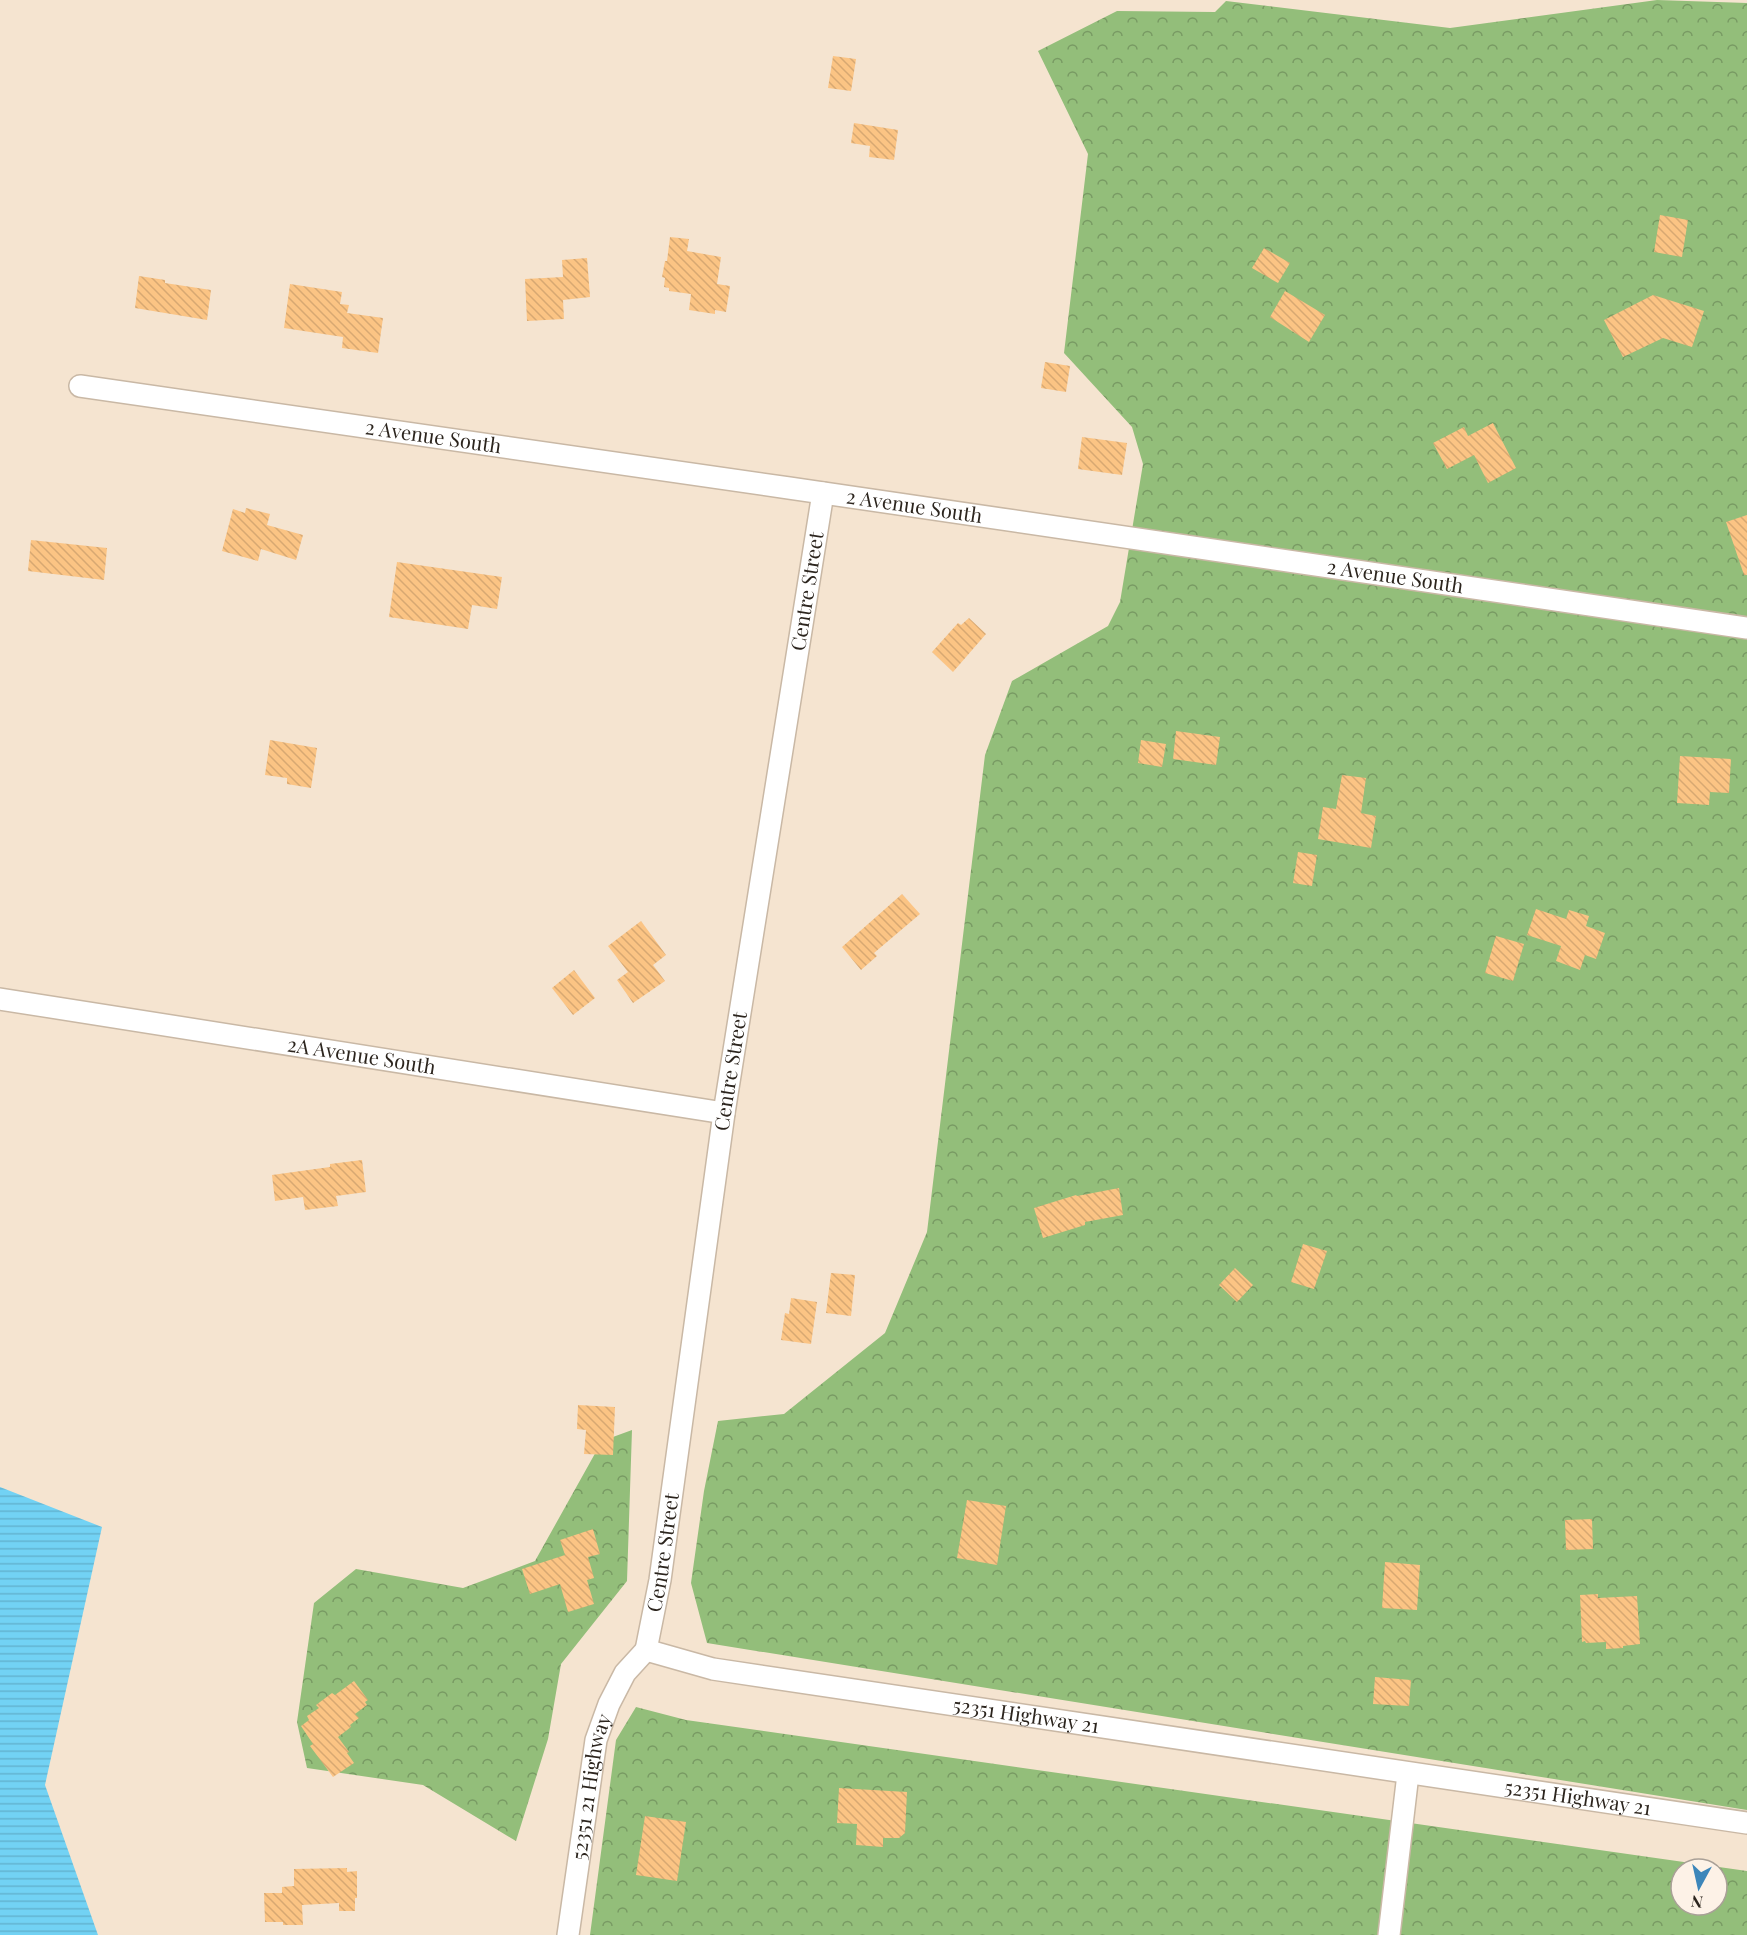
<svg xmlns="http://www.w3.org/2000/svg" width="1747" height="1935" font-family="'Playfair Display',serif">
	<defs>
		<pattern id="forest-crowns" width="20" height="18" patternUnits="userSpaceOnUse" patternTransform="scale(1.5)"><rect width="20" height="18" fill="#93be7a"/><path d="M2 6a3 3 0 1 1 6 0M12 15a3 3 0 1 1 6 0" fill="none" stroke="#789a63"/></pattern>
		<pattern id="water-rules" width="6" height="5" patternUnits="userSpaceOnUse" patternTransform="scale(1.5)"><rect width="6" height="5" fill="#72d2f4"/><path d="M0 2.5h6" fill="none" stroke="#63b4d1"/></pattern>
		<pattern id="building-back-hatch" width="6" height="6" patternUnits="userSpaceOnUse" patternTransform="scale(1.5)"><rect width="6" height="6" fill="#fbc484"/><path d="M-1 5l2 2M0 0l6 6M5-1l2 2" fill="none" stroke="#d7a872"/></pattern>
	</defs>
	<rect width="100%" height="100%" fill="#f5e4d0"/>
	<g fill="url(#forest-crowns)" fill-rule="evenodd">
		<path d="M1657,0l90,3v1807l-1040,-167 -16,-60 13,-92 14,-70 66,-7 101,-81 42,-101 58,-477 27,-74 96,-55 12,-24 23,-138 -11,-37 -68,-74 24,-199 -50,-103 79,-40 98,1 11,-11 224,27z"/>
		<path d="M632,1430l-5,151 -66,83 -13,75 -32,102 -93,-56 -116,-17 -10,-46 17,-119 42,-34 107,19 72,-27 67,-120z"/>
		<path d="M636,1707l50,13 1061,151v64h-1157l26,-195zM1681,1869h36v36h-36z"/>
	</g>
	<path fill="url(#water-rules)" d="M0,1487l102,40 -57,258 53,150h-98z"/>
	<g fill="url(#building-back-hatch)">
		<path d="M833,56l23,3 -5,32 -23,-3z"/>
		<path d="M854,123l44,7 -4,30 -25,-3 1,-11 -19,-3z"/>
		<path d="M1660,215l28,5 -6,37 -28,-5z"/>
		<path d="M670,237l19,2 -2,12 34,6 -4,27 13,2 -4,26 -11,-2v4l-26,-4 2,-16 -22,-3v-3l-5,-1 1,-9 -3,-1 3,-16h2z"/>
		<path d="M1264,248l26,15 -12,20 -26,-15z"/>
		<path d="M587,258l3,39 -27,3 1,19 -37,2 -2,-42 38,-2 -1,-17z"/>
		<path d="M139,276l26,4v3l46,7 -4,30 -72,-12z"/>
		<path d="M290,284l52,8 -2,12 9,1 -2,8 36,5 -5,35 -36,-5 1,-11 -59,-9z"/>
		<path d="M1285,291l40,24 -16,27 -39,-25z"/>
		<path d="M1653,295l51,16 -12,36 -29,-9 -40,19 -19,-37z"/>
		<path d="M1045,362l25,4 -4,26 -25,-4z"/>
		<path d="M1493,423l23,45 -28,15 -14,-28 -27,14 -14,-26 31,-16 4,9z"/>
		<path d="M1082,437l45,6 -5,32 -44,-6z"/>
		<path d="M246,508l24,6 -3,11 36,10 -7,25 -35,-11 -3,12 -36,-10 11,-42 12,4z"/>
		<path d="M1747,515v60h-3l-18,-53z"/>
		<path d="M31,540l76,8 -3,32 -76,-9z"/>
		<path d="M397,562l105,15 -5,32 -25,-4 -4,24 -79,-12z"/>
		<path d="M969,618l17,16 -33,38 -21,-20 26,-29 3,2z"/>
		<path d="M1176,731l44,6 -4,28 -43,-6z"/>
		<path d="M270,740l47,8 -6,40 -24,-4v-6l-22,-3z"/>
		<path d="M1141,740l25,4 -4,23 -24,-4z"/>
		<path d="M1680,756l51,3 -2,34 -19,-1 -1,13 -32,-2z"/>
		<path d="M1342,775l24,3 -5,35 15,3 -5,32 -53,-9 5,-32 13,2z"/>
		<path d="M1298,852l19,3 -5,31 -19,-3z"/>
		<path d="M902,894l18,20 -46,39 3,3 -16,14 -19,-23z"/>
		<path d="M1536,909l30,10 3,-9 20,6 -3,10 19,7 -9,26 -11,-4 -5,15 -24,-9 5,-15 -34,-11z"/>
		<path d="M641,921l25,34 -13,10 12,16 -32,22 -16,-23 11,-8 -20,-26z"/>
		<path d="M1496,936l28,8 -11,37 -28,-8z"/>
		<path d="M574,970l21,28 -22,17 -21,-27z"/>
		<path d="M362,1160l4,32 -30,4 2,10 -33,4 -2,-13 -28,4 -3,-26 58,-8v-3z"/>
		<path d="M1119,1188l4,27 -38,7v3l-42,13 -9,-30 42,-13 1,1z"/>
		<path d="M1303,1244l24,7 -13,38 -23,-7z"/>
		<path d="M1235,1268l18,17 -16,17 -18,-17z"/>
		<path d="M831,1273l24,2 -4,41 -25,-3z"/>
		<path d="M791,1298l26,4 -6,42 -30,-4 4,-27 4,1z"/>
		<path d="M578,1405l37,2 -2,48 -29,-1 2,-24 -9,-1z"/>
		<path d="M967,1500l39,6 -9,59 -40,-7z"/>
		<path d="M1592,1519l1,30 -27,1 -1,-30z"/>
		<path d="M593,1529l7,25 -12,3 6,21 -7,2 7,24 -26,8 -8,-28 -30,10 -8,-25 43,-14 -5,-15z"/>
		<path d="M1385,1562l35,3 -3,45 -35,-2z"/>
		<path d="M1598,1594v4l39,-2 3,48 -17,2v2l-17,1v-7l-20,1 -1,-2 -3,1 -2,-47z"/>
		<path d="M1375,1677l36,3 -2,26 -36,-2z"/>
		<path d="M354,1681l14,19 -3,2 2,3 -12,9 4,4 -9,7 1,2 -13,10 11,15 -2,1 7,10 -21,14 -23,-31 3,-2 -12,-18 8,-6 -2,-4 12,-8 -3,-3 16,-12 3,2z"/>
		<path d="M839,1788l68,4 -2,41 -6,5h-16v9l-27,-2 1,-21 -20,-1z"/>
		<path d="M645,1816l41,6 -9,59 -41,-6z"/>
		<path d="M347,1868v4l10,-1v27h-2v13h-16v-8l-37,2 1,20h-20v-3h-18l-1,-29h18v-6l12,-1v-17z"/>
	</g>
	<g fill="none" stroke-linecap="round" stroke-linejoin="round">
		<g stroke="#c9b8a5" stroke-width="24">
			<g id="minor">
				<path id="s1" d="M80,386l709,102 958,140"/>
				<path id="s2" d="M0,999l724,114"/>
				<path id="s3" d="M646,1650l14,-70 64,-467 99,-620"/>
				<path id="s4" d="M646,1650l67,19 1034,154"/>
				<path id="s5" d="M568,1935l28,-195 13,-36 16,-31 21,-23"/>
				<path d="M1389,1935l19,-161"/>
			</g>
		</g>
		<use href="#minor" stroke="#fff" stroke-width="21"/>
	</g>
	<g text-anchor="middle" stroke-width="6" stroke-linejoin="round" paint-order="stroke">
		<g font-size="20" fill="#2c251e" stroke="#fdf2e7">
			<text dy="7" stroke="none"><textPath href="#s1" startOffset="357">2 Avenue South</textPath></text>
			<text dy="7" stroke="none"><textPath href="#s1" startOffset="843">2 Avenue South</textPath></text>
			<text dy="7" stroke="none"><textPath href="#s1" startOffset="1329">2 Avenue South</textPath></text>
			<text dy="7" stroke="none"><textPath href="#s3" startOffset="1071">Centre Street</textPath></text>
			<text dy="7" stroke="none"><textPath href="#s2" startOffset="366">2A Avenue South</textPath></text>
			<text dy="7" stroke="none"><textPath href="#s3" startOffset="585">Centre Street</textPath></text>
			<text dy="7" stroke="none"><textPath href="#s3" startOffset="99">Centre Street</textPath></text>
			<text dy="7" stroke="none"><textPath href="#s4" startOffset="386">52351 Highway 21</textPath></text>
			<text dy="7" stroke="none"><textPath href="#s5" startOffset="150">52351 21 Highway</textPath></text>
			<text dy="7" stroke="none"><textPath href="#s4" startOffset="944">52351 Highway 21</textPath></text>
		</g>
	</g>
	<g transform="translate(1699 1887) rotate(188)"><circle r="28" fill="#fdf2e7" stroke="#a9a097" stroke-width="1.5"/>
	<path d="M0-4.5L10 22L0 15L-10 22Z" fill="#3c86ba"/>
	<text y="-9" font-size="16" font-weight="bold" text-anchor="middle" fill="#2c251e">N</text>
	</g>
</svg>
